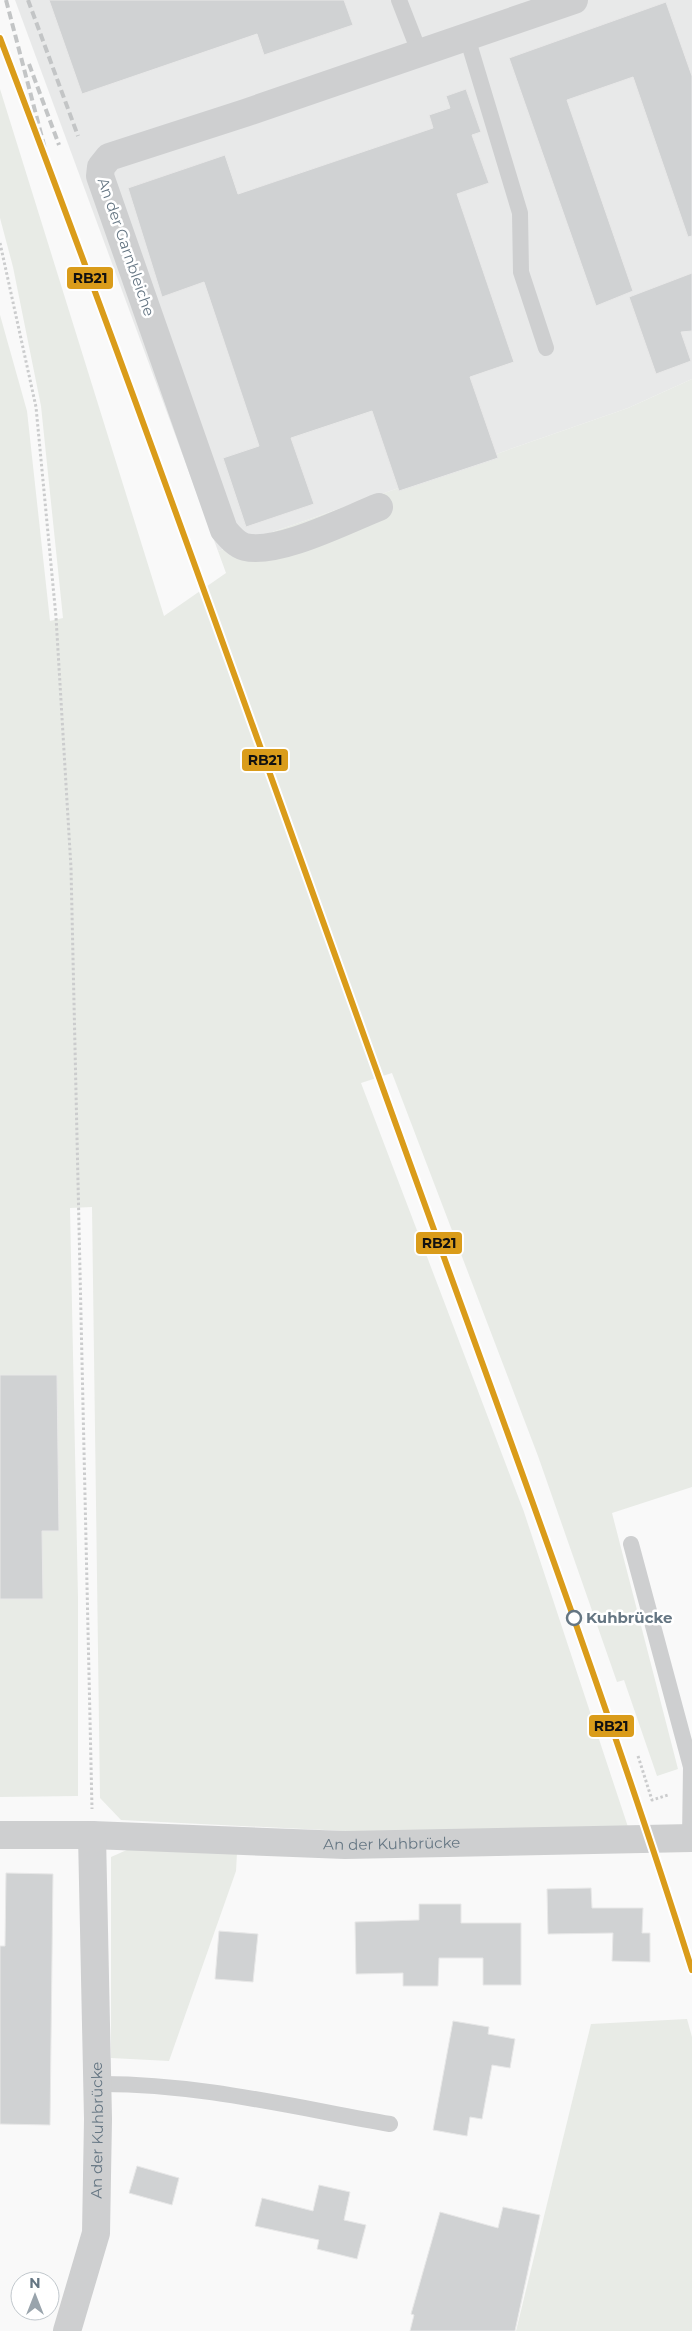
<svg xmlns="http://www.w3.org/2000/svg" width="692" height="2331" font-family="Montserrat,sans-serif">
	<rect width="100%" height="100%" fill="#f9f9f9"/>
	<path fill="#e8e9e9" d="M15,0h677v379l-64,29 -410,143z"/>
	<g fill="#e8ebe6">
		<path d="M0,89l164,527 62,-43 -8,-22 410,-143 64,-29v1108l-80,26 66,256 -21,7 -33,-96 -7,2 -79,-226 -146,-383 -31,10 163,429 105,318 -284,1 -224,-11 -21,-22 -8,-591 -22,1 8,390v198l-78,1v-1482l27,96 23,210 13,-3 -22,-212 -28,-139 -13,-49z"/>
		<path d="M129,1849l108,4 -1,18 -67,190 -58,-3v-201z"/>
		<path d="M687,2019l5,18v294h-176l75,-307z"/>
	</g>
	<g fill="#d0d2d3" stroke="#e8e8e8">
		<path d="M49,0h295l9,25 -89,30 -7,-21 -175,60z"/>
		<path d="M666,2l26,74v160l-4,1 -55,-160 -66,23 66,191 -37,15 -87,-248z"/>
		<path d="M466,89l15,43 -9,3 17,48 -32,11 57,168 -44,15 28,81 -99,33 -27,-80 -81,27 23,66 -68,23 -23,-69 36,-12 -55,-164 -42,15 -34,-109 97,-33 13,39 195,-66 -4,-13 21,-7 -4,-12z"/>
		<path d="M692,273v58l-11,1 10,29 -35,13 -27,-77z"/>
		<path d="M0,1375h57l2,156h-17l1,68h-43z"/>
		<path d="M6,1873l47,1 -3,251 -50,-1v-178h5z"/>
		<path d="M591,1888l1,20h51l-1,25h8v29l-38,-1 1,-28 -65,1 -1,-45z"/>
		<path d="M419,1904h42v19h60v62h-38v-27h-44l-1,28h-35v-13l-47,1 -1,-52 64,-2z"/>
		<path d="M219,1931l39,3 -5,48 -38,-3z"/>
		<path d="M453,2021l36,6 -1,7 27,5 -5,29 -18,-3 -10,54 -12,-2 -3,19 -34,-6z"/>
		<path d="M137,2166l42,12 -7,27 -43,-12z"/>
		<path d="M319,2185l31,7 -6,28 22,5 -9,34 -40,-10 2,-9 -64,-14 7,-28 51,13z"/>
		<path d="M503,2207l37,8 -25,116h-105l4,-16 -3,-1 29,-102 58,16z"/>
	</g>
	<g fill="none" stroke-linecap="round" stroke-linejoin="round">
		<g stroke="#cbcccd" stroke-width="3" stroke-dasharray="2.5 2.5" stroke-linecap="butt">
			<path d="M0,243l36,164 20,210 15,251 21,941"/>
			<path d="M638,1756l14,44 16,-5"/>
		</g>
		<g stroke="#cecfd0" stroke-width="16">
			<path d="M399,0l21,54"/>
			<path d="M467,37l53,176 1,59 25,76"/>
			<path d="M631,1544l60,223 -1,71"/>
			<path d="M97,2084c99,-1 196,23 293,40"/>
		</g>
		<g stroke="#cecfd0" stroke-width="28">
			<path d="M379,507c-33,13 -101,48 -134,40 -8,-2 -15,-10 -21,-17l-124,-354 1,-9 8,-10 136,-44 329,-113"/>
			<path id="s1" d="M0,1835h92l253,10 347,-7"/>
			<path id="s2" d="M67,2331l29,-98 2,-114 -6,-284"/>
		</g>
		<g stroke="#c3c5c6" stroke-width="4" stroke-dasharray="8 4" stroke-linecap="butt">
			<path d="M6,0l44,168"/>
			<path d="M28,0l50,136"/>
			<path d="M29,64l30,81"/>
		</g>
		<g stroke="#fff" stroke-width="10">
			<path id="rail-1" d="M0,38c138,363 267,729 399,1095 100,278 204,555 293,837"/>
		</g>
		<use href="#rail-1" stroke="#da9c1a" stroke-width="6"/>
	</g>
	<circle fill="#fff" stroke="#657683" stroke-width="2.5" cx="574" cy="1618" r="7"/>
	<g text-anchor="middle" stroke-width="5" stroke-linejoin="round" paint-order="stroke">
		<g font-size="15" fill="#657683" stroke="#fff">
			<text transform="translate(126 247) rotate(71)" y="5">An der Garnbleiche</text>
			<text dy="5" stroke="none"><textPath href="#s1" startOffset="392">An der Kuhbrücke</textPath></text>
			<text dy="5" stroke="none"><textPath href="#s2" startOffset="205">An der Kuhbrücke</textPath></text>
		</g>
		<g font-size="15" font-weight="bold" fill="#657683" stroke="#fff" text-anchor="start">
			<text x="586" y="1623">Kuhbrücke</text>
		</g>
	</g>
	<g stroke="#fff" stroke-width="2">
		<rect x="66" y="266" width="48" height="24" rx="5" fill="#da9c1a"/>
		<rect x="241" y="748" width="48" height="24" rx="5" fill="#da9c1a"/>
		<rect x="415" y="1231" width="48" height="24" rx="5" fill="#da9c1a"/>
		<rect x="588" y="1714" width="47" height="24" rx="5" fill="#da9c1a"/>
	</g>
	<g font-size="14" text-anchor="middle" font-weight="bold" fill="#111">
		<text x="90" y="283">RB21</text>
		<text x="265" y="765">RB21</text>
		<text x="439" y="1248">RB21</text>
		<text x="611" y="1731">RB21</text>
	</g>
	<g transform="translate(35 2296)"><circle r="24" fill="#ffffff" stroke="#c1c8cd"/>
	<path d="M0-4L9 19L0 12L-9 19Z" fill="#99a4ac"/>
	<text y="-8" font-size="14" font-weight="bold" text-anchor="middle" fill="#657683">N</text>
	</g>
</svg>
